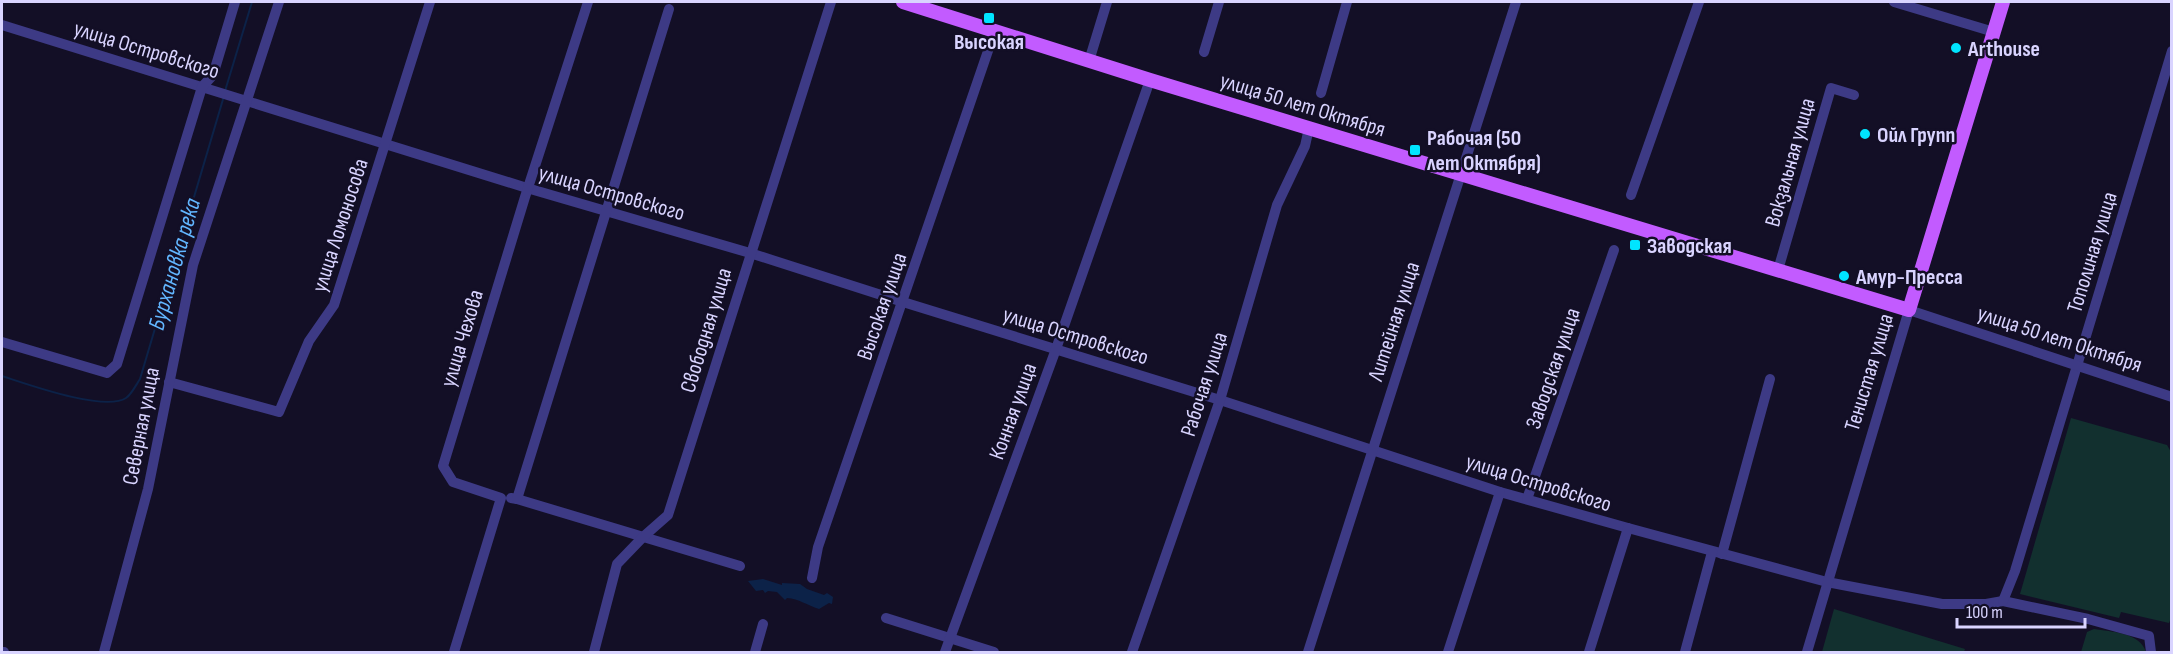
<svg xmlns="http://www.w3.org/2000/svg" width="2173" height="654" font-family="'Sofia Sans Condensed',sans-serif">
	<rect width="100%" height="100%" fill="#130f26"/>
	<g fill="#12302f">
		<path d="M2071,418l96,27 4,7 1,163 -3,8 -48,-11 -2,6 -99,-24z"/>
		<path d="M1834,609l131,40 -1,3h-142z"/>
		<path d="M2094,629c17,3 46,3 52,23h-65l6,-20z"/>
	</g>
	<path fill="#0c2248" d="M763,579l19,6v-2l18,1 7,5 17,6 3,-2 6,4 -1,7 -3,-1 -10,6c-12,-4 -20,-10 -32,-11l-2,2 -8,-8 -9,-1 -3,2 -2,-3 -7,1 -8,-10z"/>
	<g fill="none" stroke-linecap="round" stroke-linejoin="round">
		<g stroke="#0c2248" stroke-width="2">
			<path d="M225,91l27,-89"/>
			<path d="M2,376c25,8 102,36 124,22 5,-3 10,-13 14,-19l84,-283"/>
		</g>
		<g stroke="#3d3a85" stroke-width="10">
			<path d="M1894,2l100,30"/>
			<path d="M2,25l525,163 223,65 153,49 317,98 280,92 128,36 199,54 115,22h44l17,-3 85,18 61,17 2,16"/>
			<path d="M1204,52l15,-50"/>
			<path d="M1089,61l18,-59"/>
			<path d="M1321,93l26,-91"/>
			<path d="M1631,195l68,-193"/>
			<path d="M1778,270l53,-182 23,7"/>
			<path d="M2,342l105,31 10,-9 85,-277 11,-12 22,-73"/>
			<path d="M169,382l110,30 30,-71 25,-36 96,-303"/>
			<path d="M511,498l6,1 223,67"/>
			<path d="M517,499l152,-490"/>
			<path d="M1527,499l87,-249"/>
			<path d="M1722,554l48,-175"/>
			<path d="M812,578l6,-31 171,-499"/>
			<path d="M2003,601l12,-30 157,-520"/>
			<path d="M886,618l108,34"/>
			<path d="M2,652h2"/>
			<path d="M104,652l44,-163 45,-224 86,-263"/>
			<path d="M454,652l47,-154 -48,-16 -10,-16 82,-269 63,-195"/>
			<path d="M594,652l23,-88 26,-27 25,-22 163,-513"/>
			<path d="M755,652l8,-28"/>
			<path d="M945,652l111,-303 94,-269"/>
			<path d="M1132,652l88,-252 57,-195 28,-59 4,-18"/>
			<path d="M1308,652c68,-217 140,-433 208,-650"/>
			<path d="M1448,652l52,-160"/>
			<path d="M1589,652l39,-124"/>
			<path d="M1685,652l27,-100"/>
			<path d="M1807,652l102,-342 263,87"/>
		</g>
		<path stroke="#c25bff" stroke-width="14" d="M903,2l247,78 759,230 94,-308"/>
	</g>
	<g fill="#00e5ff" stroke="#130f26" stroke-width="2">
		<rect x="983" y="12" width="12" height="12" rx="3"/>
		<circle cx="1956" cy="48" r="6"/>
		<circle cx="1865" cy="134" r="6"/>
		<rect x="1409" y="144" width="12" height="12" rx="3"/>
		<rect x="1629" y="239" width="12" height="12" rx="3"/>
		<circle cx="1844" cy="276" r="6"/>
	</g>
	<g text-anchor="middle" stroke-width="5" stroke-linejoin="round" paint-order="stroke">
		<g font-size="22" font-weight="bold" fill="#d9d4ff" stroke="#130f26" text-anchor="start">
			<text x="989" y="49" text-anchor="middle">Высокая</text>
			<text x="1968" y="56">Arthouse</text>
			<text x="1877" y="142">Ойл Групп</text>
			<text x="1427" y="145">Рабочая (50<tspan x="1427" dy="25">лет Октября)</tspan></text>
			<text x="1647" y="253">Заводская</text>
			<text x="1856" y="284">Амур-Пресса</text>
		</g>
		<g font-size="22" fill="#d9d4ff" stroke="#130f26">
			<text transform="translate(147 49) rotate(17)" y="8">улица Островского</text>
			<text transform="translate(1303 104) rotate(17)" y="8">улица 50 лет Октября</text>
			<text transform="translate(1789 162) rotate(-74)" y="8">Вокзальная улица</text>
			<text transform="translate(612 192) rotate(16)" y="8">улица Островского</text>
			<text transform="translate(339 225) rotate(-72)" y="8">улица Ломоносова</text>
			<text transform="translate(2091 252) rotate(-73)" y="8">Тополиная улица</text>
			<text transform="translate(881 306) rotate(-71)" y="8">Высокая улица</text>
			<text transform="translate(1393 321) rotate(-72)" y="8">Литейная улица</text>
			<text transform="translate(705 330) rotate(-73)" y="8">Свободная улица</text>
			<text transform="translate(1076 335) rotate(17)" y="8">улица Островского</text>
			<text transform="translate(461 338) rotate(-73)" y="8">улица Чехова</text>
			<text transform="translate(2060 338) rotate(18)" y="8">улица 50 лет Октября</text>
			<text transform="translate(1552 368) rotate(-71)" y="8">Заводская улица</text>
			<text transform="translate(1868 372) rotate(-73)" y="8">Тенистая улица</text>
			<text transform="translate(1203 384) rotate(-72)" y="8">Рабочая улица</text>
			<text transform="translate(1012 411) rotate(-70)" y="8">Конная улица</text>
			<text transform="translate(140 426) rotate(-79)" y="8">Северная улица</text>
			<text transform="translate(1539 482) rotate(17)" y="8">улица Островского</text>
		</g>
		<g font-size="24" font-style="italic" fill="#62b6ff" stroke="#130f26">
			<text transform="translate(174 264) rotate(-74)" y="8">Бурхановка река</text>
		</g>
	</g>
	<rect width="2173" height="654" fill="none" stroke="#d9d4ff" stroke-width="6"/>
	<path d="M1957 618v9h128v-9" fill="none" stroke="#d9d4ff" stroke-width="3"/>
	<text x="1966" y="618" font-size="18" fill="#d9d4ff" stroke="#130f26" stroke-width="4.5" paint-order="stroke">100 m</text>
</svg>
